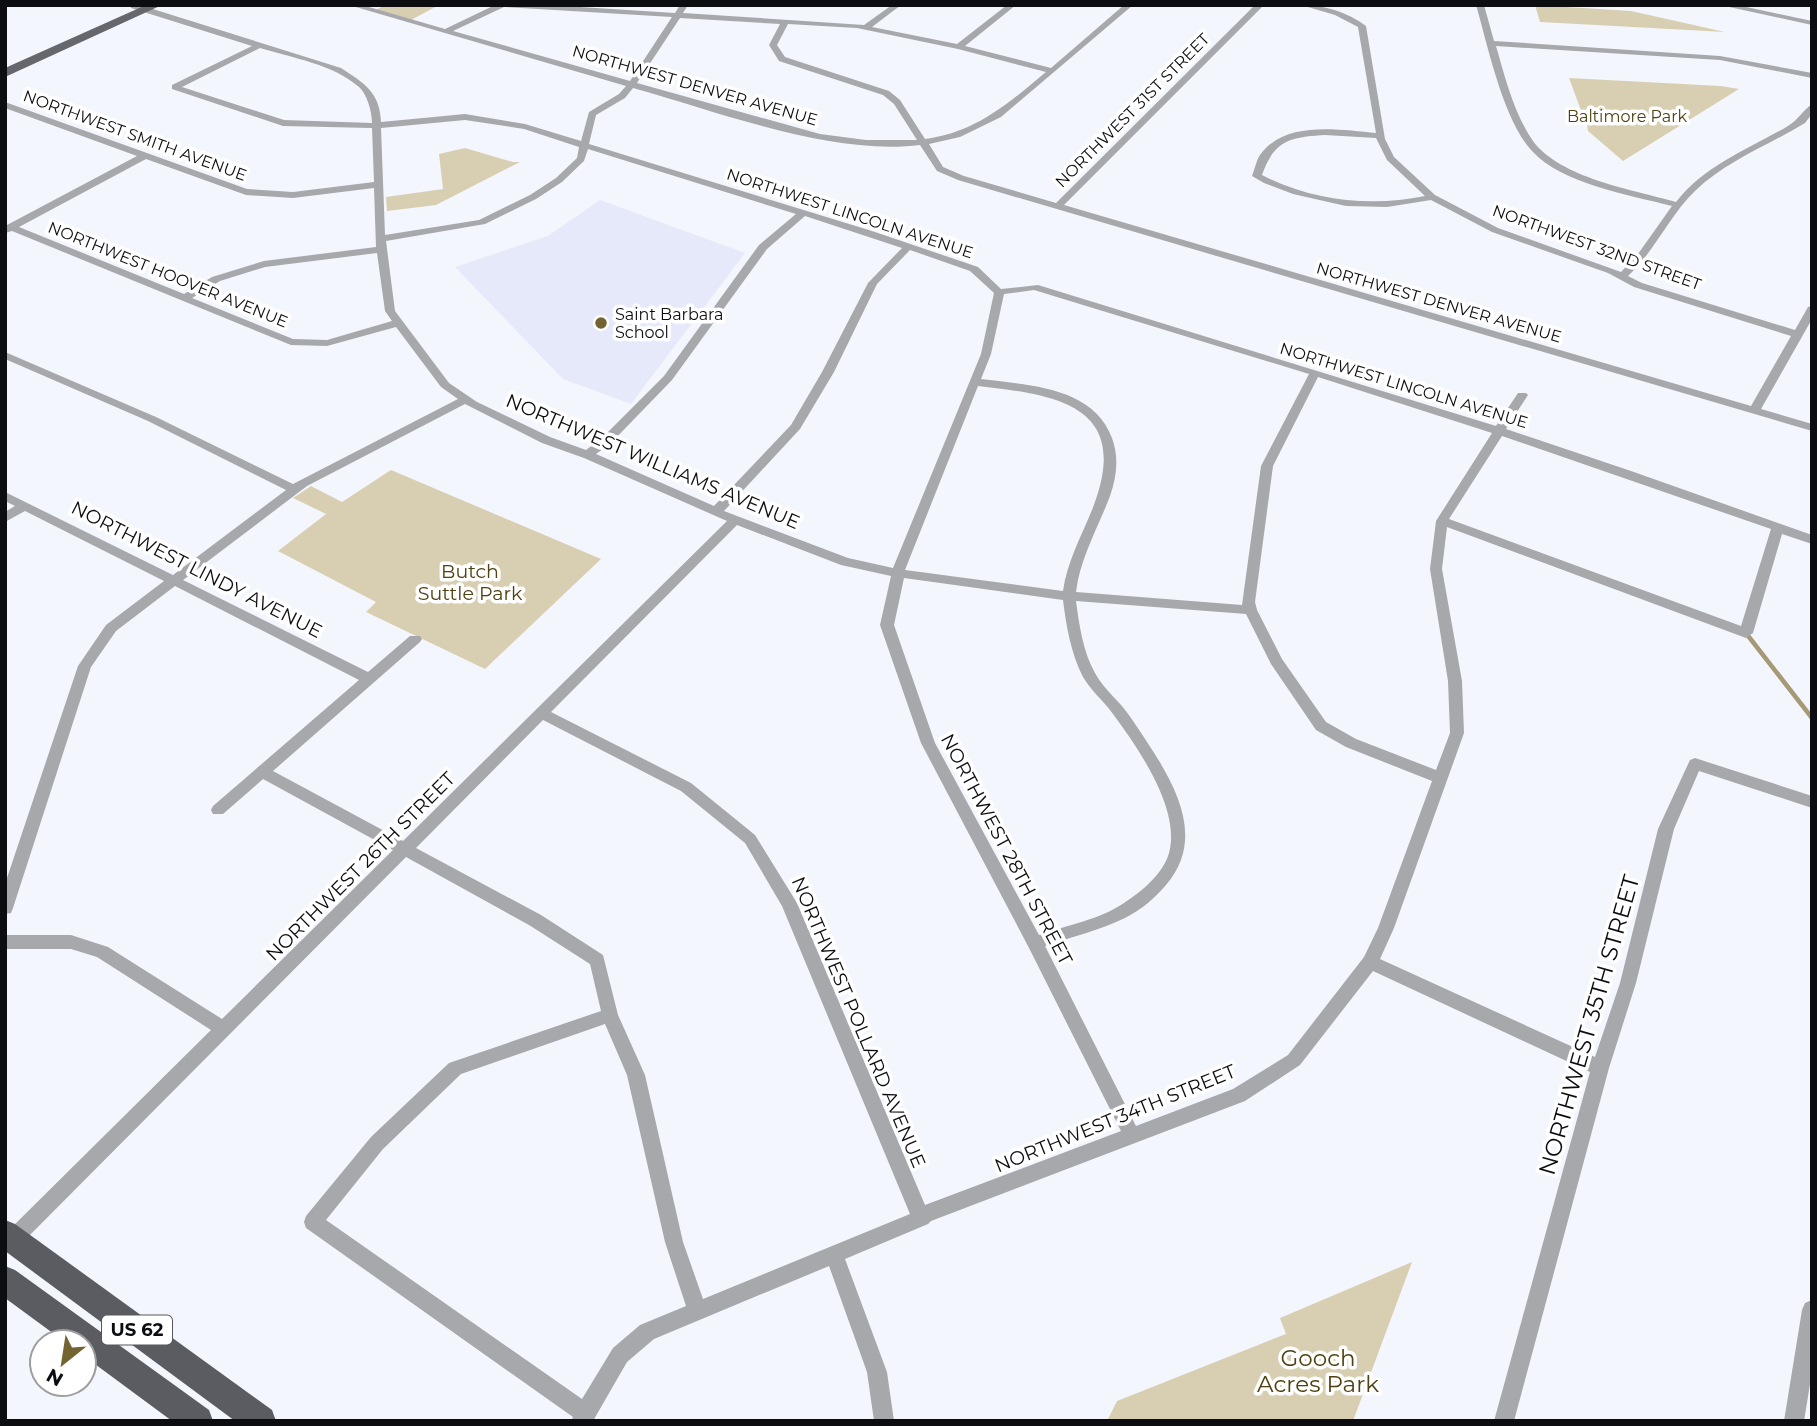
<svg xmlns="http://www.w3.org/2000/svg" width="1817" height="1426" font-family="Montserrat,sans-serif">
	<rect width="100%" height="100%" fill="#f4f6fd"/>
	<path fill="#e5e9fa" d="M600,200l145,53 -114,151 -68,-25 -108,-112 93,-31z"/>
	<g fill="#d8cfb3">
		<path d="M385,5h54l-28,15 -35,-10z"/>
		<path d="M1535,5l96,6 94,21 -185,-10z"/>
		<path d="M1569,78l152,8 18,3 -116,72 -35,-30 -1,-6h3l-4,-12h-4z"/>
		<path d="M465,148l48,14h7l-84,43 -49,6 -1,-14 57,-8 -4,-35z"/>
		<path d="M391,470l210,89 -116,110 -119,-57 10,-10 -98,-51 48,-37 -33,-16 18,-12 31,16z"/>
		<path d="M1412,1262l-59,159h-246l10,-20 169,-67 -6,-16z"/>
	</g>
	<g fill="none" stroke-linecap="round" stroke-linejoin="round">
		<path stroke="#a69a76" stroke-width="4.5" d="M1749,637l63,81"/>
		<g fill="#a6a8ab" fill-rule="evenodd">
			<path d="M131,5h9l201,63c23,15 39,24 40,54l84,-8 60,10 56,17 8,-29 30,-18 7,-8 -277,-81h13l83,24 50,-24h53l127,8 5,-8h8l-5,8 181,12 28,-20h9l-29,22 85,17 50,-39h9l-51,41 86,22 73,-63h9l-132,112 -41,20 -31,7 14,23 21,9 92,27 199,-198h9l-200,200 687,201 40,-70 -157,-49 -26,-14 -116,-41 -61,-32 -44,7 -41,-1 -53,-12 -29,-11 -12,-7c3,-7 4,-15 8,-21 25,-35 79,-25 116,-22l-18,-106 -23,-12 -34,-10c24,0 46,7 65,21l19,113 9,18 41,38 63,33 123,44 17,-18 34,-48c-42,-11 -110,-22 -140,-55 -29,-31 -44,-105 -56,-146h8l10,36 226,15 92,17v5l-92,-18 -224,-14c9,31 18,68 37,95 27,37 101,49 143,61 29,-37 73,-53 112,-76 10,-6 15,-16 24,-22v10l-7,9c-36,22 -79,38 -110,68 -26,25 -40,60 -67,85l14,7 153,47 13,-23 4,-1v13l-51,90 51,15v7l-854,-251 -21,-9 -17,-26c-88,11 -201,-33 -287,-57l-8,10 -29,17 -7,29 283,87 106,36 23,22 37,-4 458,141 22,-33h8l2,2 -22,34 125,42 181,64v9l-30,-10 -29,99 -7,5 -299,-111 -5,42 20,112 2,52 -70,195 -14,31 215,98 25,-74 38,-154 32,-69 5,-2 117,38v12l-113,-37 -25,58 -38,154 -27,85 -95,353h-20l96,-349 -217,-101 -73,94 -55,36 -314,120 -3,3 -83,35 42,113 7,49h-20l-7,-49 -38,-106 -175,73 -27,23 -34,59h-22l2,-4 -267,-189 -2,-6 2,-6 65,-79 78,-74 152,-52 -11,-47 -61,-39 -123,-68 -386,388 -7,3 -7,-3v-12l205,-203 -114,-73 -26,-8h-66v-14h66l37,12 114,72 171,-169 -130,-71 -40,35h-10l-2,-4 2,-4 146,-126 -184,-94 -59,45 -25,36 -78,241 -2,5 -6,1v-30l73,-218 28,-41 58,-44 -139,-70 -20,11v-10l10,-6 -10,-5v-9l168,83 113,-85 -138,-69 -143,-62v-7l151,65 137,67 165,-85 -17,-12 -45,-60 -69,19 -36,-1 -279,-114 -7,2 2,-8 130,-69 -132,-48v-6l242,87 46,3 81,-10 -2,-54 -89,-2 -111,-37v-4l80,-39 -121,-38zM504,7l168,10 -42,64 -177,-50zM680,18l100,6 -11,21 10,16 104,34 11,9 23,36h-51l-46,-6 -183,-51zM788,24l69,4 101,21 88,23c-37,31 -71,61 -121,67l-25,-39 -11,-9 -104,-34 -8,-12zM260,48c32,10 73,16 99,39 8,7 13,25 13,36l-88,-3 -102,-33zM465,120l59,9 55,18 -2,11 -21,20 -26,17 -51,25 -94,15 -4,-107zM1325,135l51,3 11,22 38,36c-54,11 -113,5 -163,-21 12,-35 29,-38 63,-40zM588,149l208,65 -37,31 -95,131 -62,62 -16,12 -36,-13 -73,-35 -28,-19 -54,-72 -9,-70 99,-17 51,-25 26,-17 22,-21zM146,159l100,36 47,3 81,-10 2,59 -112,14 -52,16 -28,17 -165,-67zM805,216l97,32 -34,35 -46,89 -31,53 -77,81 -118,-52 14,-10 62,-64 95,-131zM910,250l60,21 24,22 -13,61 -88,214 -45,-10 -124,-47 76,-82 34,-57 43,-88zM377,253l8,58 7,10 -65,19 -34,-1 -101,-41 28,-17 45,-14zM1034,290l275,84 -48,92 -19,139 -166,-13c4,-34 22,-64 34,-96 7,-20 9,-39 2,-58 -19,-52 -85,-53 -131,-59l10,-25 13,-60zM1318,377l174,56 -56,88 -6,48 18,112 2,52 -14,37 -80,-31 -30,-17 -44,-63 -25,-49 -2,-8 18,-136zM978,386c82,9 155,21 114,124 -11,27 -25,52 -29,81l-158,-21zM465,404l77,39 42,15 143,63 -324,320 -130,-70 147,-129 2,-3 -2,-3h-10l-42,36 -185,-92 124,-94zM1502,436l269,93 -30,97 -292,-107zM737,525l104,40 50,11 -11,49 41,118 108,205 92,183 -196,74 -128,-302 -42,-68 -64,-52 -140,-71zM904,578l159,22c3,25 8,54 20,77 8,14 21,24 30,37 25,34 68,95 56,139 -6,21 -28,39 -45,50 -25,17 -57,22 -85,32l-104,-192 -41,-118zM1076,601l170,13 25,50 45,66 30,17 86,34 -54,147 -14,29 -76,98 -55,34 -97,37 -91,-180c27,-9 55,-16 80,-28 16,-8 30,-20 41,-33 47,-54 -3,-119 -35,-167 -10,-16 -27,-28 -36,-45 -12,-21 -16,-49 -19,-72zM543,720l138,71 64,52 37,63 128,308 -207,85 -20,-57 -38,-167 -27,-60 -15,-60 -62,-40 -125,-67zM605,1024l22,51 38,167 21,64 -46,19 -27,23 -31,51 -256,-179 57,-71 78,-75z"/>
			<path d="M1720,5h17l75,16v4z"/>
			<path d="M1812,1300v72l-8,49h-20l18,-111 3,-7z"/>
		</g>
		<path fill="#65676d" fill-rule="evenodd" d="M146,5h16l-157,72v-9z"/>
		<g fill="#5a5c62" fill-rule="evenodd">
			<path d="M5,1220l10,4 257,186 4,11h-41l-230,-170z"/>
			<path d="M5,1266l10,4 194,140 4,11h-41l-88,-65v-14h-19l-60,-44z"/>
		</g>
	</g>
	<circle fill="#746431" stroke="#fff" stroke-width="2.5" cx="601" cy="323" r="7"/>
	<g text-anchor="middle" stroke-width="7" stroke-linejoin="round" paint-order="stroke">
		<g font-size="16" fill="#0c0d10" stroke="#fff">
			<text transform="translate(695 85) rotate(16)" y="6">NORTHWEST DENVER AVENUE</text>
			<text transform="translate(1132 110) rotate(-45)" y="6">NORTHWEST 31ST STREET</text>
			<text transform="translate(135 135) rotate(20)" y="6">NORTHWEST SMITH AVENUE</text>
			<text transform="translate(850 213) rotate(18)" y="6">NORTHWEST LINCOLN AVENUE</text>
			<text transform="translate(1597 247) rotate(20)" y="6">NORTHWEST 32ND STREET</text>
			<text transform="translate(168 274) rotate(22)" y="6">NORTHWEST HOOVER AVENUE</text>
			<text transform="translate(1439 302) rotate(16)" y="6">NORTHWEST DENVER AVENUE</text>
			<text transform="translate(1404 385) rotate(17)" y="6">NORTHWEST LINCOLN AVENUE</text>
		</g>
		<g font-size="16" fill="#4f4112" stroke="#fff">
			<text x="1627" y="122">Baltimore Park</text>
		</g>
		<g font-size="16" fill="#0c0d10" stroke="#fff" text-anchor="start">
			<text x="615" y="320">Saint Barbara<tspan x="615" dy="18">School</tspan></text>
		</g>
		<rect fill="#fff" stroke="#555658" stroke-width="2" x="102" y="1315.5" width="70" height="29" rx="5"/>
		<g font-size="18" font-weight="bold" fill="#0c0d10">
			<text x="137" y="1336">US 62</text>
		</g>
		<g font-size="19" fill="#0c0d10" stroke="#fff">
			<text transform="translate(653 461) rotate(23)" y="7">NORTHWEST WILLIAMS AVENUE</text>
			<text transform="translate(197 569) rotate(27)" y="7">NORTHWEST LINDY AVENUE</text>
			<text transform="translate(1007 849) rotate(62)" y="7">NORTHWEST 28TH STREET</text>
			<text transform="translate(360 866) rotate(-45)" y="7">NORTHWEST 26TH STREET</text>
			<text transform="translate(859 1022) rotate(67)" y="7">NORTHWEST POLLARD AVENUE</text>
			<text transform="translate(1115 1118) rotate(-22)" y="7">NORTHWEST 34TH STREET</text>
		</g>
		<g font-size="19" fill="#4f4112" stroke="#fff">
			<text x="470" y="578">Butch<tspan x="470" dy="22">Suttle Park</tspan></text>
		</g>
		<g font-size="23" fill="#0c0d10" stroke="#fff">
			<text transform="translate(1589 1025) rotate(-74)" y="8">NORTHWEST 35TH STREET</text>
		</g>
		<g font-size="23" fill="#4f4112" stroke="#fff">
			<text x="1318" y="1366">Gooch<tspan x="1318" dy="26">Acres Park</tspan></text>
		</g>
	</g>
	<rect width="1817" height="1426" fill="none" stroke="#0c0d10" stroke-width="14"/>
	<g transform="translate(63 1363) rotate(210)"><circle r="33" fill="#ffffff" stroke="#9e9e9f" stroke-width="2"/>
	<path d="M0-5L12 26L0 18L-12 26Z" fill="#746431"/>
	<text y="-10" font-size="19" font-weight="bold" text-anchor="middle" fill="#0c0d10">N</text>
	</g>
</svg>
